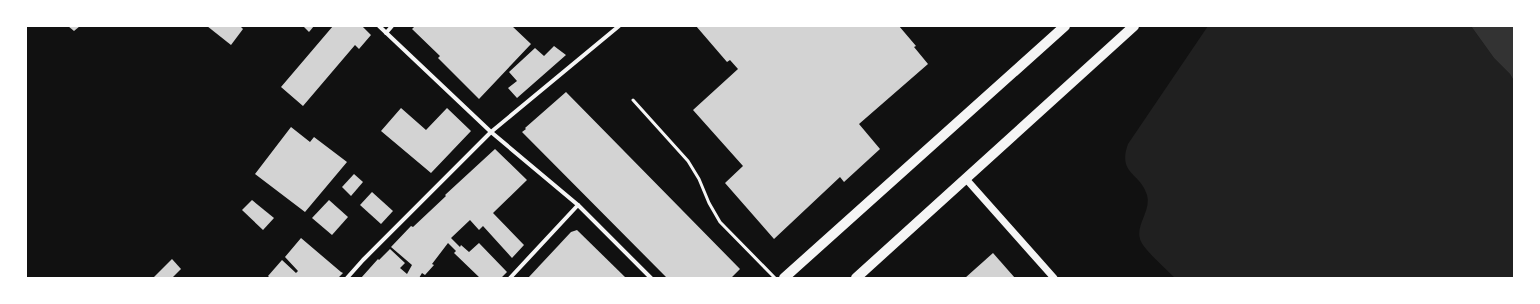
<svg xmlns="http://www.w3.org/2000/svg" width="1540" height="304" font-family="'Roboto Condensed',sans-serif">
	<rect width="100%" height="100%" fill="#111"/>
	<path fill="#202020" d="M1208,26h263l23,32 16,16 4,7v197h-339c-9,-9 -25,-23 -32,-33 -12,-17 9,-32 4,-50 -6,-22 -30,-21 -19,-51z"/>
	<path fill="#333" d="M1471,26h43v55l-4,-7 -16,-16z"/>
	<g fill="#d3d3d3">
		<path d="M68,26h12l-6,5z"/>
		<path d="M207,26h33l3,3 -12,16z"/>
		<path d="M305,26h9l-5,6 -5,-5z"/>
		<path d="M333,26h29l9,9 -12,14 -4,-4 -52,61 -22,-19z"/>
		<path d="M415,26h97l19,18 -52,55 -41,-41 2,-2 -28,-27z"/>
		<path d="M696,26h203l17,20 -2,1 14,17 -69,60 21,25 -36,33 -4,-5 -66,62 -49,-56 18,-17 -50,-56 45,-41 -8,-9 -3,2z"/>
		<path d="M554,46l12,9 -49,43 -9,-10 9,-7 -8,-9 26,-24 9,8z"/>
		<path d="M566,92l174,177 -9,9h-64l-145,-146 4,-3 -1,-1z"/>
		<path d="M401,108l25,22 21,-22 24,23 -40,42 -50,-42z"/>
		<path d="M291,127l19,15 4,-5 33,25 -42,50 -50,-38z"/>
		<path d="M495,149l32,31 -34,33 31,32 -12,13 -29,-32 -4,4 -9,-10 -19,18 9,9 1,-2 8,7 10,-9 28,29 -6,6h-21l-26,-25 2,-2 -8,-8 -16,21 2,1 -9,10 -3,-2 -3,5h-58l17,-19 1,1 11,-11 15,14 -5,5 7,6 5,-9 -21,-18 20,-21 2,1 33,-31 -1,-1z"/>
		<path d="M354,174l9,8 -12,14 -9,-9z"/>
		<path d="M372,192l21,19 -12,13 -21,-19z"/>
		<path d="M252,200l22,18 -11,12 -21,-20z"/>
		<path d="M329,200l19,17 -16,18 -20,-17z"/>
		<path d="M577,230l49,48h-98l43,-46z"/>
		<path d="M301,238l40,34 2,1 -5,5h-68l-2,-2 14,-16 14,13 2,-2 -13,-14z"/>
		<path d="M993,253l22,25h-50z"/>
		<path d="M172,259l9,10 -9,9 -18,-1z"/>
	</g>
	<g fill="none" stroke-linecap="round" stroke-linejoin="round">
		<path stroke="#f5f5f5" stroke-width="3" d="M633,100l55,61 11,18 10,24 11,19 55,56"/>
		<g stroke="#f5f5f5" stroke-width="4">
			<path d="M379,26l112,106 87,73 73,73"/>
			<path d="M386,33l6,-7"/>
			<path d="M347,278l16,-18 128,-128 128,-106"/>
			<path d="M510,278l68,-73"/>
		</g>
		<path stroke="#f5f5f5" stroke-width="7" d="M966,179l88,99"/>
		<g stroke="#f5f5f5" stroke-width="10">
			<path d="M784,278l281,-252"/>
			<path d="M856,278l278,-252"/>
		</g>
	</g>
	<rect width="1540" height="304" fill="none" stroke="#ffffff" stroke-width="54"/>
</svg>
